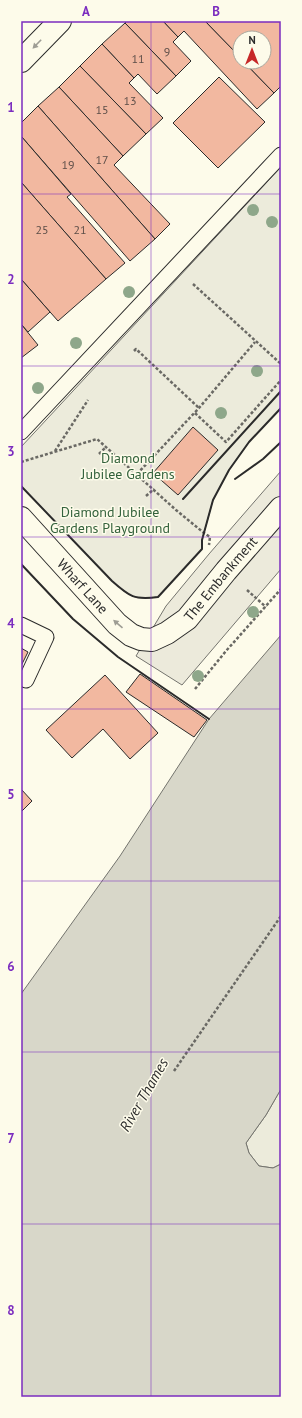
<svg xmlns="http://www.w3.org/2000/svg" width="302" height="1418" font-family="'PT Sans',sans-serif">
	<rect width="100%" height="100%" fill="#fdfbea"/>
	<g fill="#ecebdb" stroke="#74746e">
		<path d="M281,167v241l-32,34 -20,28 -16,30 -11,40v9l-44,48c-24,3 -28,0 -46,-16l-91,-95v-39z"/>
		<path d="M281,1089v75l-8,4 -14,-2 -10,-13 -3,-10 20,-28z"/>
	</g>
	<path fill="#eceadb" stroke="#74746e" d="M281,471v98l-99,116 -46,-29 30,-50 43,-52z"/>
	<path fill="#d8d7c9" stroke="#74746e" d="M281,635v454l-15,26 -20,28 3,10 10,13 14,2 8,-4v233h-260v-403l99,-138 89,-137z"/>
	<g fill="#f2b8a0" stroke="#2b2b2b">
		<path d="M127,21h36l15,16 -5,5 18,19 -15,15 -51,-53z"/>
		<path d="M163,21h42l35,36v5h4l30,31 -17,16 -73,-78 -6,6z"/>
		<path d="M205,21h76v65l-7,7 -30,-31h20v-24h-24v19z"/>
		<path d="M125,23l51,53 -19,18 -19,-20 -4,4 -32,-34z"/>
		<path d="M102,44l32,34 -5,5 34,35 -17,16 -66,-68z"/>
		<path d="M80,66l66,68 -23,22 -64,-69z"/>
		<path d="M219,77l46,45 -47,46 -45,-45z"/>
		<path d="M59,87l64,69 -9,9 56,59 -15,15 -117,-133z"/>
		<path d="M38,106l117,133 -25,22 -109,-125v-13z"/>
		<path d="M21,136l50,58 -4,3 58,66 -19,16 -85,-97z"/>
		<path d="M21,182l85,97 -48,42 -37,-42z"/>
		<path d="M21,279l29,33 -22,20 -7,-8z"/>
		<path d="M21,324l17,21 -17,13z"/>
		<path d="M193,427l25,23 -40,45 -25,-22z"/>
		<path d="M21,648l7,4 -7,14z"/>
		<path d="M140,674l67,46 -13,17 -68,-45z"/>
		<path d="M105,675l53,58 -28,26 -27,-30 -31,29 -26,-28z"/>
		<path d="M21,789l11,12 -11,11z"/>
	</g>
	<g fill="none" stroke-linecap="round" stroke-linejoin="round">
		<g stroke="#2b2b2b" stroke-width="17">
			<g id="service">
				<path d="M21,432l260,-277"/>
				<path d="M21,625l25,12 -20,43"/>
			</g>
		</g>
		<g stroke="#2b2b2b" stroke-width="24">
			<g id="minor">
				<path id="s1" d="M21,518l96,106 14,11 10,4 11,1 15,-7 20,-14 39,-48 55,-63"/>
			</g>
		</g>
		<g stroke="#2b2b2b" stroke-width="24">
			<path id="primary" d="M21,61l39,-40"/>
		</g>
		<g stroke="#6a6964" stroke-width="2.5" stroke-dasharray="3 2" stroke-linecap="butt">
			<path d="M193,284l88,80"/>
			<path d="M134,351l2,-2 63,59"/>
			<path d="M195,413l31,29 55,-62"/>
			<path d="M55,451l33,-51"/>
			<path d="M99,454l7,-7"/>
			<path d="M21,462l76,-23 79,71 28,23 6,4 -1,8"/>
			<path d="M137,474l62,-66 56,-66"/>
			<path d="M146,496l8,-7"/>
			<path d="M247,590l19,17"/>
			<path d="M195,689l31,-38 55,-62"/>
			<path d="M174,1071l107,-155"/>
		</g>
		<use href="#service" stroke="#fdfbea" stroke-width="15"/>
		<use href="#minor" stroke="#fdfbea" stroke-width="22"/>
		<use href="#primary" stroke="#fdfbea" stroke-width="22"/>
		<g stroke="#2b2b2b" stroke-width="2">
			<path d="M235,479l28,-20 18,-17"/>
			<path d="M21,486l91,95c18,16 22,19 46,16l44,-48v-9l11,-40 16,-30 20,-28 32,-34"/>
			<path d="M183,499l98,-108"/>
			<path d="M21,564l52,55 45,38 91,62"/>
		</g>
	</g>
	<g fill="#8ea78a">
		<circle cx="253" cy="210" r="6"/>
		<circle cx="272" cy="222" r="6"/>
		<circle cx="129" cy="292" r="6"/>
		<circle cx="76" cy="343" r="6"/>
		<circle cx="257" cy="371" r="6"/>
		<circle cx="38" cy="388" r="6"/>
		<circle cx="221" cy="413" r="6"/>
		<circle cx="253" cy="612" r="6"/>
		<circle cx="198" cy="676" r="6"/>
	</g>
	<defs><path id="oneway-solid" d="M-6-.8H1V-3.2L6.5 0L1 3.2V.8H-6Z"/></defs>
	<g fill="#9e9d94">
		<use href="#oneway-solid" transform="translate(37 44) rotate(134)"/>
		<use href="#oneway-solid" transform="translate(118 624) rotate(-139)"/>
	</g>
	<path fill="none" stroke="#7b2cbf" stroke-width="1" stroke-opacity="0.55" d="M151,21v1376M21,194h260M21,366h260M21,537h260M21,709h260M21,881h260M21,1052h260M21,1224h260"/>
	<g text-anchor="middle" stroke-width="3" stroke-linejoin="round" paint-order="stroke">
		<g font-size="12" fill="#5d4e48">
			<text x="167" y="56">9</text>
			<text x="138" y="63">11</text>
			<text x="130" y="105">13</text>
			<text x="102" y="114">15</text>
			<text x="102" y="164">17</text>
			<text x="68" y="169">19</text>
			<text x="42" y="234">25</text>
			<text x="80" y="234">21</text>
		</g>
		<g font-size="14" fill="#34623c" stroke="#fdfbea">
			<text x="128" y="463">Diamond<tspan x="128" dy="16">Jubilee Gardens</tspan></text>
			<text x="110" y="517">Diamond Jubilee<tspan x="110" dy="16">Gardens Playground</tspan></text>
		</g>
		<g font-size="14" fill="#2b2b2b" stroke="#fdfbea">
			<text dy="5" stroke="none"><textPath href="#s1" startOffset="276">The Embankment</textPath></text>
			<text dy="5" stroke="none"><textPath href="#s1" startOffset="92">Wharf Lane</textPath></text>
		</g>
		<g font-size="15" font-style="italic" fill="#2b2b2b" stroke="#fdfbea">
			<text transform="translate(144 1095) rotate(-60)" y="5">River Thames</text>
		</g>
	</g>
	<rect width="302" height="1418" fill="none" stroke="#fdfbea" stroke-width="44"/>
	<g transform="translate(252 50)"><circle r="19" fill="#fdfbea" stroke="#a9a89e"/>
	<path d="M0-3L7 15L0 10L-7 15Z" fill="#c62828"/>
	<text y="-6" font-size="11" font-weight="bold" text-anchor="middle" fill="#2b2b2b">N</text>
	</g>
	<rect x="22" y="22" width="258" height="1374" fill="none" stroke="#7b2cbf" stroke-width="1.5"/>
	<g font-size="13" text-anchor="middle" font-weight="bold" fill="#7b2cbf">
		<text x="86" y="16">A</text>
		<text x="216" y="16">B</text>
		<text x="11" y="112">1</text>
		<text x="11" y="284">2</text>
		<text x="11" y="456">3</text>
		<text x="11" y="628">4</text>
		<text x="11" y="799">5</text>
		<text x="11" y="971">6</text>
		<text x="11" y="1143">7</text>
		<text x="11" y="1315">8</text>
	</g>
</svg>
